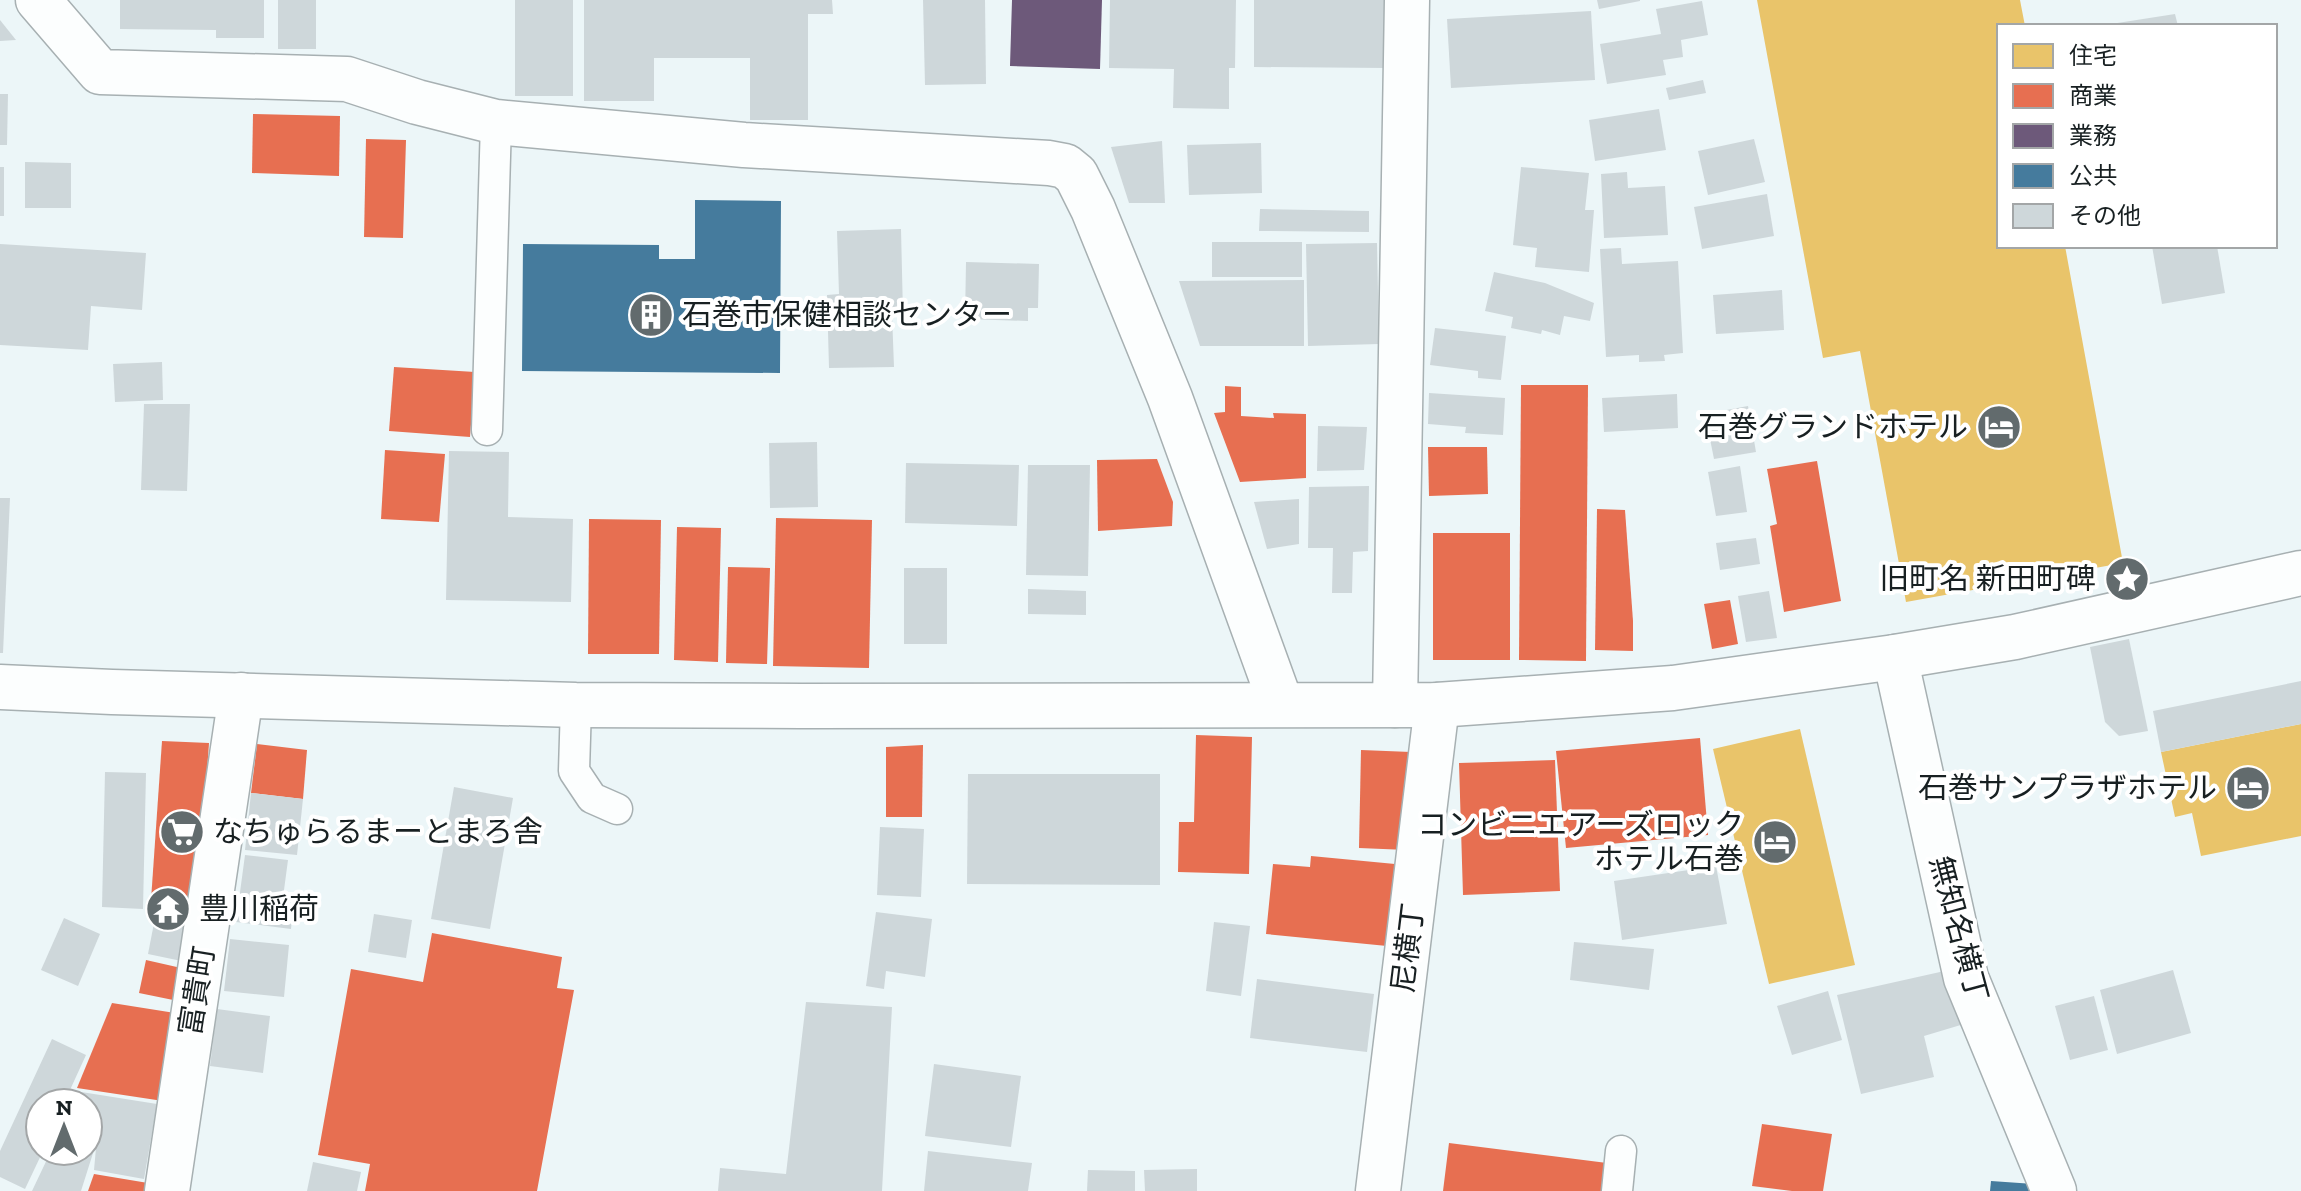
<svg xmlns="http://www.w3.org/2000/svg" width="2301" height="1191" font-family="'Zilla Slab','Noto Sans JP',serif">
	<rect width="100%" height="100%" fill="#ecf6f8"/>
	<g fill="#e9c46a">
		<path d="M1757,0h263l5,26h-26v220h66l58,317 -217,39 -46,-251 -37,7z"/>
		<path d="M2301,724v112l-100,20 -9,-43 -17,4 -14,-65z"/>
		<path d="M1800,729l55,236 -86,19 -56,-235z"/>
	</g>
	<g fill="#e76f51">
		<path d="M253,114l87,2 -1,60 -87,-3z"/>
		<path d="M366,139l40,1 -3,98 -39,-1z"/>
		<path d="M394,367l81,5 -5,65 -81,-6z"/>
		<path d="M1521,385h67l-2,276 -67,-1z"/>
		<path d="M1225,386l16,1v29l33,2 -1,-5 33,1v64l-66,4 -26,-69 11,-1z"/>
		<path d="M1428,447h59l1,47 -59,2z"/>
		<path d="M385,450l60,4 -6,68 -58,-3z"/>
		<path d="M1157,459l16,43 -1,24 -74,5 -1,-71z"/>
		<path d="M1817,461l24,140 -57,11 -14,-86 7,-2 -10,-55z"/>
		<path d="M1597,509l28,1 8,111v30l-38,-1z"/>
		<path d="M776,518l96,2 -3,148 -96,-2z"/>
		<path d="M589,519l72,1 -2,134h-71z"/>
		<path d="M677,527l44,1 -3,134 -44,-2z"/>
		<rect x="1433" y="533" width="77" height="127"/>
		<path d="M728,567l42,1 -3,96 -41,-1z"/>
		<path d="M1730,600l8,44 -26,5 -8,-45z"/>
		<path d="M1196,735l56,2 -3,137 -71,-2 1,-50h15z"/>
		<path d="M1700,738l8,97 -142,13 -10,-97z"/>
		<path d="M162,741l47,2 -11,160 -47,-3z"/>
		<path d="M257,744l50,6 -4,49 -52,-6z"/>
		<path d="M923,745l-1,72h-36v-70z"/>
		<path d="M1361,750l50,2 -4,98 -48,-2z"/>
		<path d="M1555,760l5,131 -97,4 -4,-132z"/>
		<path d="M1311,856l84,8 -8,82 -121,-12 7,-70 37,3z"/>
		<path d="M432,933l130,24 -5,31 17,2 -37,201h-172l5,-27 -52,-9 33,-186 72,13z"/>
		<path d="M146,960l44,10 -7,32 -44,-9z"/>
		<path d="M112,1003l63,10 -12,88 -86,-13z"/>
		<path d="M1762,1124l70,10 -9,57h-31l-40,-5z"/>
		<path d="M1449,1143l158,20 -4,28h-160z"/>
		<path d="M94,1174l60,10 -2,7h-64z"/>
	</g>
	<path fill="#6d597a" d="M1012,0h90l-2,69 -90,-3z"/>
	<g fill="#457b9d">
		<path d="M695,200l86,1 -1,172 -258,-2 1,-127 136,1v14h36z"/>
		<path d="M1991,1181l43,3 3,7h-47z"/>
	</g>
	<g fill="#ced7da">
		<path d="M120,0h144v38h-48v-8l-96,-1z"/>
		<rect x="278" y="0" width="38" height="49"/>
		<rect x="515" y="0" width="58" height="96"/>
		<path d="M584,0h248l1,14h-25v106h-58v-62h-96v43h-70z"/>
		<path d="M923,0h62l1,84 -61,1z"/>
		<path d="M1110,0h126l-1,68h-6v41l-56,-1 1,-39 -65,-1z"/>
		<path d="M1254,0h132v68l-132,-1z"/>
		<path d="M1597,0h43v1l-41,8z"/>
		<path d="M1702,1l6,34 -27,5 2,17 -20,3 3,15 -59,9 -7,-40 61,-10 -5,-25z"/>
		<path d="M1591,11l4,69 -144,8 -4,-69z"/>
		<path d="M2175,14l3,12h-67v-2z"/>
		<path d="M0,20l16,20 -16,1z"/>
		<path d="M1703,80l3,13 -37,7 -3,-12z"/>
		<path d="M0,94h8l-1,51h-7z"/>
		<path d="M1659,109l7,41 -71,11 -6,-41z"/>
		<path d="M1754,139l11,43 -57,13 -10,-44z"/>
		<path d="M1162,141l3,62h-36l-18,-56z"/>
		<path d="M1261,143l1,50 -73,2 -2,-50z"/>
		<path d="M25,162l46,1v45h-46z"/>
		<rect x="0" y="167" width="4" height="49"/>
		<path d="M1521,167l68,6 -4,37h9l-5,62 -54,-5 2,-19 -24,-3z"/>
		<path d="M1627,172l1,16 37,-2 3,49 -64,3 -3,-64z"/>
		<path d="M1767,194l7,42 -72,13 -8,-42z"/>
		<path d="M1260,209l109,2v21l-110,-1z"/>
		<path d="M901,229l2,85h-11l2,53 -65,1 -2,-73 12,-1 -2,-63z"/>
		<rect x="1212" y="242" width="90" height="35"/>
		<path d="M1377,243l2,101 -71,2 -2,-102z"/>
		<path d="M0,244l146,9 -4,57 -51,-4 -3,44 -88,-5z"/>
		<path d="M2152,246h65l8,47 -63,11z"/>
		<path d="M1621,248l1,16 56,-3 5,92 -19,2 1,6 -26,1v-7l-33,2 -6,-108z"/>
		<path d="M966,262l73,2 -1,44h-10v13l-63,-2z"/>
		<path d="M1494,272l51,11 49,20 -4,18 -26,-5 -4,19 -18,-5 -1,4 -30,-6 2,-11 -28,-6z"/>
		<path d="M1304,280v66h-104l-21,-65z"/>
		<path d="M1782,290l2,40 -68,4 -3,-39z"/>
		<path d="M1435,328l71,8 -5,44 -23,-2v-7l-48,-6z"/>
		<path d="M162,362l1,38 -48,2 -2,-38z"/>
		<path d="M1429,393l76,5 -2,37 -38,-2 1,-6 -38,-3z"/>
		<path d="M1677,394l1,34 -74,4 -2,-34z"/>
		<path d="M144,404h46l-3,87 -46,-1z"/>
		<path d="M1748,406l8,46 -42,7 -9,-45z"/>
		<path d="M1318,426l49,1 -3,43 -47,1z"/>
		<path d="M817,442l1,65 -48,1 -1,-65z"/>
		<path d="M449,451l60,1 -1,65 65,2 -2,83 -125,-2z"/>
		<path d="M906,463l113,2 -2,61 -112,-3z"/>
		<path d="M1028,465h62l-2,111 -62,-1z"/>
		<path d="M1740,466l7,46 -31,4 -8,-44z"/>
		<path d="M1369,486l-1,65 -15,1 -1,41h-20l1,-45h-25l1,-61z"/>
		<path d="M0,498h10l-7,155h-3z"/>
		<path d="M1299,499v45l-32,5 -13,-47z"/>
		<path d="M1756,538l4,26 -40,6 -4,-27z"/>
		<rect x="904" y="568" width="43" height="76"/>
		<path d="M1028,589l58,2v24l-58,-1z"/>
		<path d="M1769,591l8,47 -31,4 -8,-46z"/>
		<path d="M2129,639l19,92 -29,5 -14,-14 -15,-75z"/>
		<path d="M2301,681v43l-140,28 -8,-41z"/>
		<path d="M105,772l41,1 -3,136 -41,-2z"/>
		<path d="M968,774h192v111l-193,-1z"/>
		<path d="M454,787l59,11 -23,131 -59,-10z"/>
		<path d="M251,793l52,6 -6,56 -52,-5z"/>
		<path d="M880,827l44,2 -3,68 -44,-2z"/>
		<path d="M245,855l43,5 -6,45 11,2 -2,22 -55,-7z"/>
		<path d="M1716,866l11,58 -105,16 -8,-59z"/>
		<path d="M876,912l56,7 -7,58 -39,-6 -2,18 -18,-3z"/>
		<path d="M374,914l38,6 -6,38 -38,-6z"/>
		<path d="M64,918l36,16 -22,52 -37,-16z"/>
		<path d="M155,918l43,9 -7,36 -43,-9z"/>
		<path d="M1214,922l36,4 -9,70 -35,-5z"/>
		<path d="M230,939l59,6 -5,52 -60,-6z"/>
		<path d="M1574,942l80,7 -5,41 -79,-10z"/>
		<path d="M1949,970l15,54 -40,12 10,41 -73,17 -24,-99z"/>
		<path d="M2173,970l18,63 -74,21 -17,-64z"/>
		<path d="M1257,979l117,15 -7,58 -117,-14z"/>
		<path d="M1828,991l14,49 -50,15 -15,-49z"/>
		<path d="M2094,996l14,54 -38,10 -15,-54z"/>
		<path d="M806,1002l86,5 -10,184h-164l2,-23 66,6z"/>
		<path d="M217,1009l53,7 -7,57 -53,-7z"/>
		<path d="M52,1039l34,16 -22,48h-24v48h3l-18,38 -25,-12v-26z"/>
		<path d="M934,1064l87,12 -10,71 -86,-11z"/>
		<path d="M75,1091l82,13 -13,75 -50,-9 2,-22 -8,-3v-42h-17z"/>
		<path d="M88,1148l6,2 -13,41h-49l19,-40h37z"/>
		<path d="M928,1151l104,12 -4,28h-104z"/>
		<path d="M313,1162l48,10 -4,19h-50z"/>
		<path d="M1197,1169v22h-52l-1,-21z"/>
		<path d="M1088,1170l47,1v20h-48z"/>
	</g>
	<g fill="none" stroke-linecap="round" stroke-linejoin="round">
		<g stroke="#a7b0b2" stroke-width="33">
			<g id="lane">
				<path d="M487,430l9,-308"/>
				<path d="M576,705l-2,66 18,27 25,11"/>
				<path d="M1617,1191l4,-40"/>
			</g>
		</g>
		<g stroke="#a7b0b2" stroke-width="47">
			<g id="street">
				<path d="M38,0l62,72 247,7 70,23 79,20 248,23 305,18 16,3 11,9 17,34 77,189 111,306"/>
				<path d="M1895,657l71,321 88,213"/>
				<path d="M0,687l112,5 464,13 226,1 635,-1 236,-17 222,-31 120,-20 286,-64"/>
				<path d="M1395,705l12,-705"/>
				<path d="M167,1191l74,-496"/>
				<path d="M1378,1191l59,-486"/>
			</g>
		</g>
		<use href="#lane" stroke="#fcfefe" stroke-width="30"/>
		<use href="#street" stroke="#fcfefe" stroke-width="44"/>
	</g>
	<defs>
		<g id="building-disc" transform="scale(2.3)"><circle r="9.5" fill="#626b6d" stroke="#fff"/><path d="M-4-6H4V6H1V3H-1V6H-4ZM-2.5-4.3h1.7v1.8h-1.7ZM.8-4.3h1.7v1.8H.8ZM-2.5-1h1.7V.8h-1.7ZM.8-1h1.7V.8H.8Z" fill="#fff"/></g>
		<g id="hotel-disc" transform="scale(2.3)"><circle r="9.5" fill="#626b6d" stroke="#fff"/><path d="M-6-4.5h1.5V1H6V5H4.5V3h-9V5H-6ZM-4 0a1.8 1.8 0 1 1 3.6 0ZM.5 0V-2.5h3Q6-2.5 6 0Z" fill="#fff"/></g>
		<g id="sight-disc" transform="scale(2.3)"><circle r="9.5" fill="#626b6d" stroke="#fff"/><path d="M0-6L1.8-2.2L6-1.7L2.9 1.2L3.7 5.4L0 3.3L-3.7 5.4L-2.9 1.2L-6-1.7L-1.8-2.2Z" fill="#fff"/></g>
		<g id="supermarket-disc" transform="scale(2.3)"><circle r="9.5" fill="#626b6d" stroke="#fff"/><path d="M-6-5.5h2.5l.6 2H6L4.5 2H-2.5L-4.4-4H-6ZM-1.5 3.2a1.3 1.3 0 1 0 .1 0ZM3 3.2a1.3 1.3 0 1 0 .1 0Z" fill="#fff"/></g>
		<g id="temple-disc" transform="scale(2.3)"><circle r="9.5" fill="#626b6d" stroke="#fff"/><path d="M0-6L5-2H3V0L6.5 2.5H4V6H1.5V3h-3V6H-4V2.5H-6.5L-3 0V-2H-5Z" fill="#fff"/></g>
	</defs>
	<g fill-rule="evenodd">
		<use href="#building-disc" x="651" y="315"/>
		<use href="#hotel-disc" x="1999" y="427"/>
		<use href="#sight-disc" x="2127" y="579"/>
		<use href="#hotel-disc" x="2248" y="788"/>
		<use href="#supermarket-disc" x="182" y="832"/>
		<use href="#hotel-disc" x="1775" y="842"/>
		<use href="#temple-disc" x="168" y="909"/>
	</g>
	<g text-anchor="middle" stroke-width="8" stroke-linejoin="round" paint-order="stroke">
		<g font-size="30" fill="#182022" stroke="#fff" text-anchor="end">
			<text x="682" y="325" text-anchor="start">石巻市保健相談センター</text>
			<text x="1968" y="437">石巻グランドホテル</text>
			<text x="2096" y="589">旧町名 新田町碑</text>
			<text x="2217" y="798">石巻サンプラザホテル</text>
			<text x="1744" y="835">コンビニエアーズロック<tspan x="1744" dy="34">ホテル石巻</tspan></text>
			<text x="213" y="842" text-anchor="start">なちゅらるまーとまろ舎</text>
			<text x="199" y="919" text-anchor="start">豊川稲荷</text>
		</g>
		<g font-size="30" fill="#182022" stroke="#fff">
			<text transform="translate(1959 929) rotate(75)" y="10">無知名横丁</text>
			<text transform="translate(1408 948) rotate(-83)" y="10">尼横丁</text>
			<text transform="translate(197 991) rotate(-81)" y="10">富貴町</text>
		</g>
	</g>
	<rect x="1997" y="24" width="280" height="224" fill="#ffffff" stroke="#a3a6a7" stroke-width="2"/>
	<rect x="2013" y="44" width="40" height="24" fill="#e9c46a" stroke="#a3a6a7" stroke-width="2"/>
	<text x="2069" y="64" font-size="24" fill="#182022">住宅</text>
	<rect x="2013" y="84" width="40" height="24" fill="#e76f51" stroke="#a3a6a7" stroke-width="2"/>
	<text x="2069" y="104" font-size="24" fill="#182022">商業</text>
	<rect x="2013" y="124" width="40" height="24" fill="#6d597a" stroke="#a3a6a7" stroke-width="2"/>
	<text x="2069" y="144" font-size="24" fill="#182022">業務</text>
	<rect x="2013" y="164" width="40" height="24" fill="#457b9d" stroke="#a3a6a7" stroke-width="2"/>
	<text x="2069" y="184" font-size="24" fill="#182022">公共</text>
	<rect x="2013" y="204" width="40" height="24" fill="#ced7da" stroke="#a3a6a7" stroke-width="2"/>
	<text x="2069" y="224" font-size="24" fill="#182022">その他</text>
	<g transform="translate(64 1127)"><circle r="38" fill="#ffffff" stroke="#a3a6a7" stroke-width="2"/>
	<path d="M0-6L14 30L0 20L-14 30Z" fill="#626b6d"/>
	<text y="-12" font-size="22" font-weight="bold" text-anchor="middle" fill="#182022">N</text>
	</g>
</svg>
